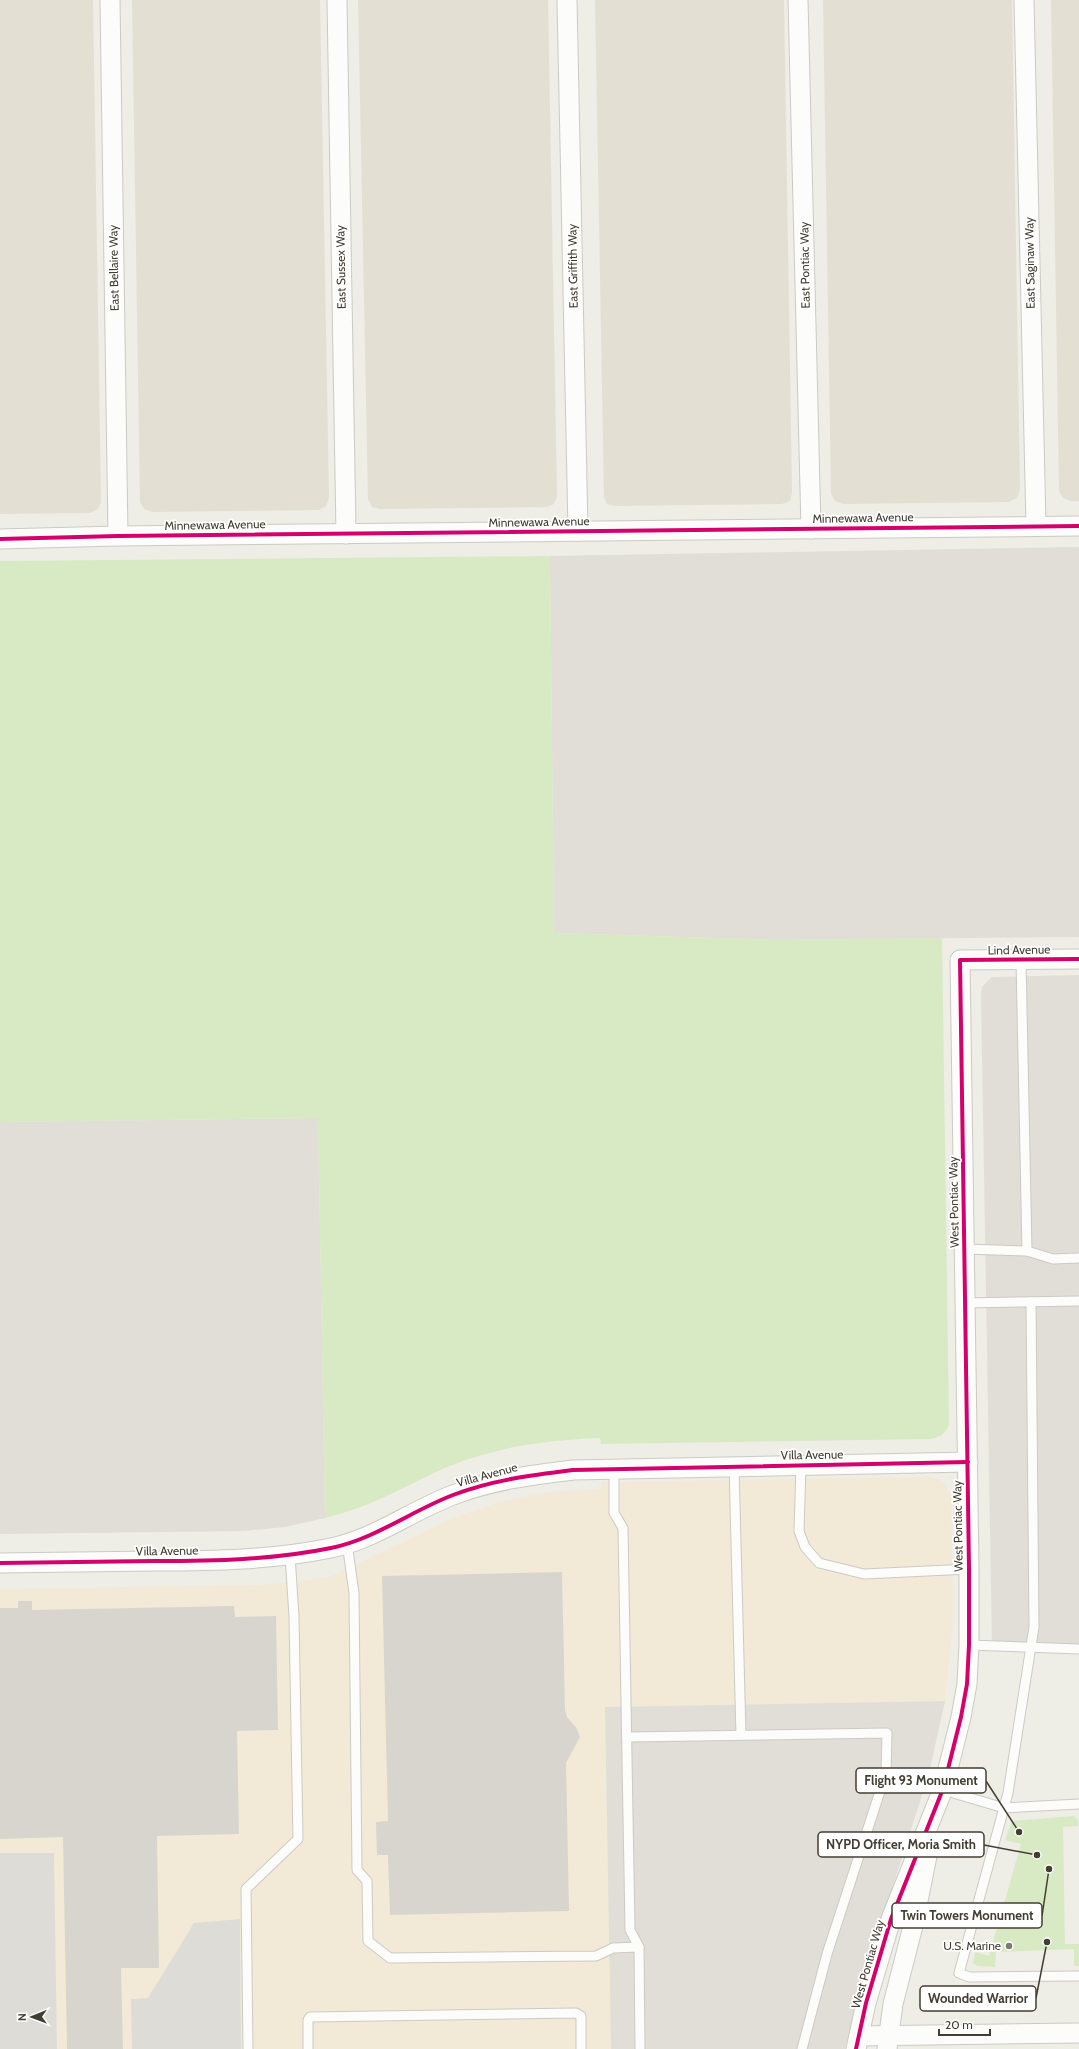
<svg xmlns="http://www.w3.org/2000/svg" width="1079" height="2049" font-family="Cabin,sans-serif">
	<rect width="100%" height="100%" fill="#eeede6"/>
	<g fill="#e3dfd3">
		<path d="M0,0h93l8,502 -3,7 -8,4 -90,1z"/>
		<path d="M132,0h188l9,498 -3,8 -7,4 -167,2 -8,-3 -4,-7z"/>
		<path d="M358,0h190l9,496 -3,8 -8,3 -166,2 -8,-2 -4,-8z"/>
		<path d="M595,0h189l8,493 -2,8 -8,3 -167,2 -8,-2 -3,-7z"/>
		<path d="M823,0h189l8,490 -3,8 -8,4 -166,2 -8,-3 -4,-7z"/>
		<path d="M1051,0h28v501h-8l-8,-3 -4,-7z"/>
	</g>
	<path fill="#f2ead7" d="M932,1477l13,6 6,13 2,123 -8,82 -340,6 6,342h-611v-460l264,-4 66,-8 125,-60 42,-14 49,-11 55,-3v-7z"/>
	<g fill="#e1ded7">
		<path d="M1079,547v390l-303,3 -222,-7 -4,-377z"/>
		<path d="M1079,975v674l-87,-3 -11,-651 1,-8 10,-10z"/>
		<path d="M318,1118l7,400 -40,9 -41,4 -244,3v-412z"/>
		<path d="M945,1701l-16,72 -60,188 -24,88h-234l-6,-342z"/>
	</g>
	<g fill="#d7eac4">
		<path d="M550,556l4,377 222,7 166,-2 7,487c-4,9 -9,12 -18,14l-330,5 -1,-6c-46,2 -93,7 -137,23 -34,12 -64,31 -97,44 -13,5 -27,9 -41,13l-7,-400 -318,4v-561z"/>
		<path d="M1074,1816l4,4v6l-15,1 2,117h14v22h-5v-17l-78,3 -1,15 -18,-1 -4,-3 2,-11 14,4 32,-112 -16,-4 7,-19z"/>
	</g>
	<g fill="#dddcd6">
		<path d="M0,1853h54l3,196h-57z"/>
		<path d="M240,1919l1,130h-109l-1,-50 17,-1 46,-75z"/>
	</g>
	<g fill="#d7d5ce">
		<path d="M562,1572l3,138 2,7 10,12 3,8 -14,26 3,148 -179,4 -2,-60h-11l-1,-33 12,-1 -6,-245z"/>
		<path d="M18,1601h14v9l202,-4 1,11 41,-1 2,114 -41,1 2,103 -82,2 2,132h-38l2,81h-56l-4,-212 -63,2v-231h18z"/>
	</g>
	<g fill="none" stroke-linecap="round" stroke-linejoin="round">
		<g stroke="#cccac4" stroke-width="11">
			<g id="lane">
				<path d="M1021,960l6,291"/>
				<path d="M964,1249l63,2 26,8 26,-1"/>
				<path d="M1031,1302l3,325 -26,166 -49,180 10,4 110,-1"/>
				<path d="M965,1303l114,-2"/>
				<path d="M801,1465l-2,66 6,16 14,16 45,11 105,-5"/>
				<path d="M734,1466l7,269"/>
				<path d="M614,1469v44l9,15 7,402 9,17 1,102"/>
				<path d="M347,1543l7,50 3,277 10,11 1,60 22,17 206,-2 17,-8 26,-1"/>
				<path d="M969,1645l110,4"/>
				<path d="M627,1737l260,-4 -1,40 -59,181 -25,95"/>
				<path d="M886,1773l118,35 75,-4"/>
				<path d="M248,2049l-2,-160 52,-50 -4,-222 -4,-62"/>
				<path d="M308,2049v-29l2,-3 266,-4 5,3v33"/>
			</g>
		</g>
		<g stroke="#cccac4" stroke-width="21">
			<g id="street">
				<path d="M110,0l8,536"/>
				<path d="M337,0l9,534"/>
				<path d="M567,0l11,531"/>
				<path d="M798,0l13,529"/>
				<path d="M1024,0l12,526"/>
				<path d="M0,539l118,-3 961,-10"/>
				<path d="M0,1563c51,-1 103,-1 154,-2 60,0 118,-1 177,-13 44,-9 80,-37 122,-53 39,-15 79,-20 120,-25l395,-8"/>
				<path d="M859,2036l220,-3"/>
				<path d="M856,2049l10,-46 25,-84 52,-130 18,-72 6,-33 2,-39v-76l-9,-609 119,-1"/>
				<path d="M887,2049l6,-45 20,-78 15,-75"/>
			</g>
		</g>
		<use href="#lane" stroke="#fcfcfb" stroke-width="9"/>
		<use href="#street" stroke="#fcfcfb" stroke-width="19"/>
		<g stroke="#fff" stroke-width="6">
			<g id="cycleway">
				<path d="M0,539l118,-3 961,-10"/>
				<path d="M0,1563c51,-1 103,-1 154,-2 60,0 118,-1 177,-13 44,-9 80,-37 122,-53 39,-15 79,-20 120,-25l395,-8"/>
				<path d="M856,2049l10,-46 25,-84 52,-130 18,-72 6,-33 2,-39v-76l-9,-609 119,-1"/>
			</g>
		</g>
		<use href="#cycleway" stroke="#d6006c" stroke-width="4"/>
	</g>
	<circle fill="#7f7b71" stroke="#fff" stroke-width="1.5" cx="1009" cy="1946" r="4"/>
	<g text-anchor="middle" stroke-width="3.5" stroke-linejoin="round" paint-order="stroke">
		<g font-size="12" fill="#433e32" stroke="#fff">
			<text transform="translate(1030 263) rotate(-91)" y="4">East Saginaw Way</text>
			<text transform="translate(805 265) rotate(-91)" y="4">East Pontiac Way</text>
			<text transform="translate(573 266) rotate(-91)" y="4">East Griffith Way</text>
			<text transform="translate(341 267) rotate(-91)" y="4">East Sussex Way</text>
			<text transform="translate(114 268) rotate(-91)" y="4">East Bellaire Way</text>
			<text transform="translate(863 518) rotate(-1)" y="4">Minnewawa Avenue</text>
			<text transform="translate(539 522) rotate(-1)" y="4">Minnewawa Avenue</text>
			<text transform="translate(215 525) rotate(-1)" y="4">Minnewawa Avenue</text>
			<text transform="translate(1019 950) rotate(-1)" y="4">Lind Avenue</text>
			<text transform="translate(954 1202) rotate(-91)" y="4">West Pontiac Way</text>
			<text transform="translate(812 1455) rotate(-1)" y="4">Villa Avenue</text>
			<text transform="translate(487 1475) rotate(-15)" y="4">Villa Avenue</text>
			<text transform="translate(958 1526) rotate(-91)" y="4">West Pontiac Way</text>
			<text transform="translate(167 1551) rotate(-1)" y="4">Villa Avenue</text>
			<text transform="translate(868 1964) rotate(-74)" y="4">West Pontiac Way</text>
		</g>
		<g font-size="12" fill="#433e32" stroke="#fff" text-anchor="end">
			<text x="1001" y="1950">U.S. Marine</text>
		</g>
	</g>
	<path fill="none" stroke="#433e32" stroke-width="1.5" d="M1019 1832L986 1781M1037 1855L984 1845M1049 1869L1042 1916M1047 1942L1036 1998"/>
	<g fill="#433e32" stroke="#fff" stroke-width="1.5">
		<circle cx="1019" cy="1832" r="4"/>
		<circle cx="1037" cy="1855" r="4"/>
		<circle cx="1049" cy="1869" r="4"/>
		<circle cx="1047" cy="1942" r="4"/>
	</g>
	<g fill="#fff" stroke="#433e32" stroke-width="1.5">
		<rect x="856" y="1768" width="130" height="25" rx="4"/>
		<rect x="818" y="1832" width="166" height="25" rx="4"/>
		<rect x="892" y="1903" width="150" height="25" rx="4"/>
		<rect x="920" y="1986" width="116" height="25" rx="4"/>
	</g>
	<g font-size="13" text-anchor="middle" font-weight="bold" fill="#433e32">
		<text x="921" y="1785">Flight 93 Monument</text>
		<text x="901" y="1849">NYPD Officer, Moria Smith</text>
		<text x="967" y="1920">Twin Towers Monument</text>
		<text x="978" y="2003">Wounded Warrior</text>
	</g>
	<g transform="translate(32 2017) rotate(269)" stroke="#ffffff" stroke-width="3" paint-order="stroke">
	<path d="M0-3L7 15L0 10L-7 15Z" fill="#433e32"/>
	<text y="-6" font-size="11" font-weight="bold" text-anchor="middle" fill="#433e32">N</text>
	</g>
	<path d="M939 2029v6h51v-6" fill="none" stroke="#433e32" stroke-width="2"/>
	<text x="945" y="2029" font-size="12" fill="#433e32" stroke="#ffffff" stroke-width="3" paint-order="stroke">20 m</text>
</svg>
